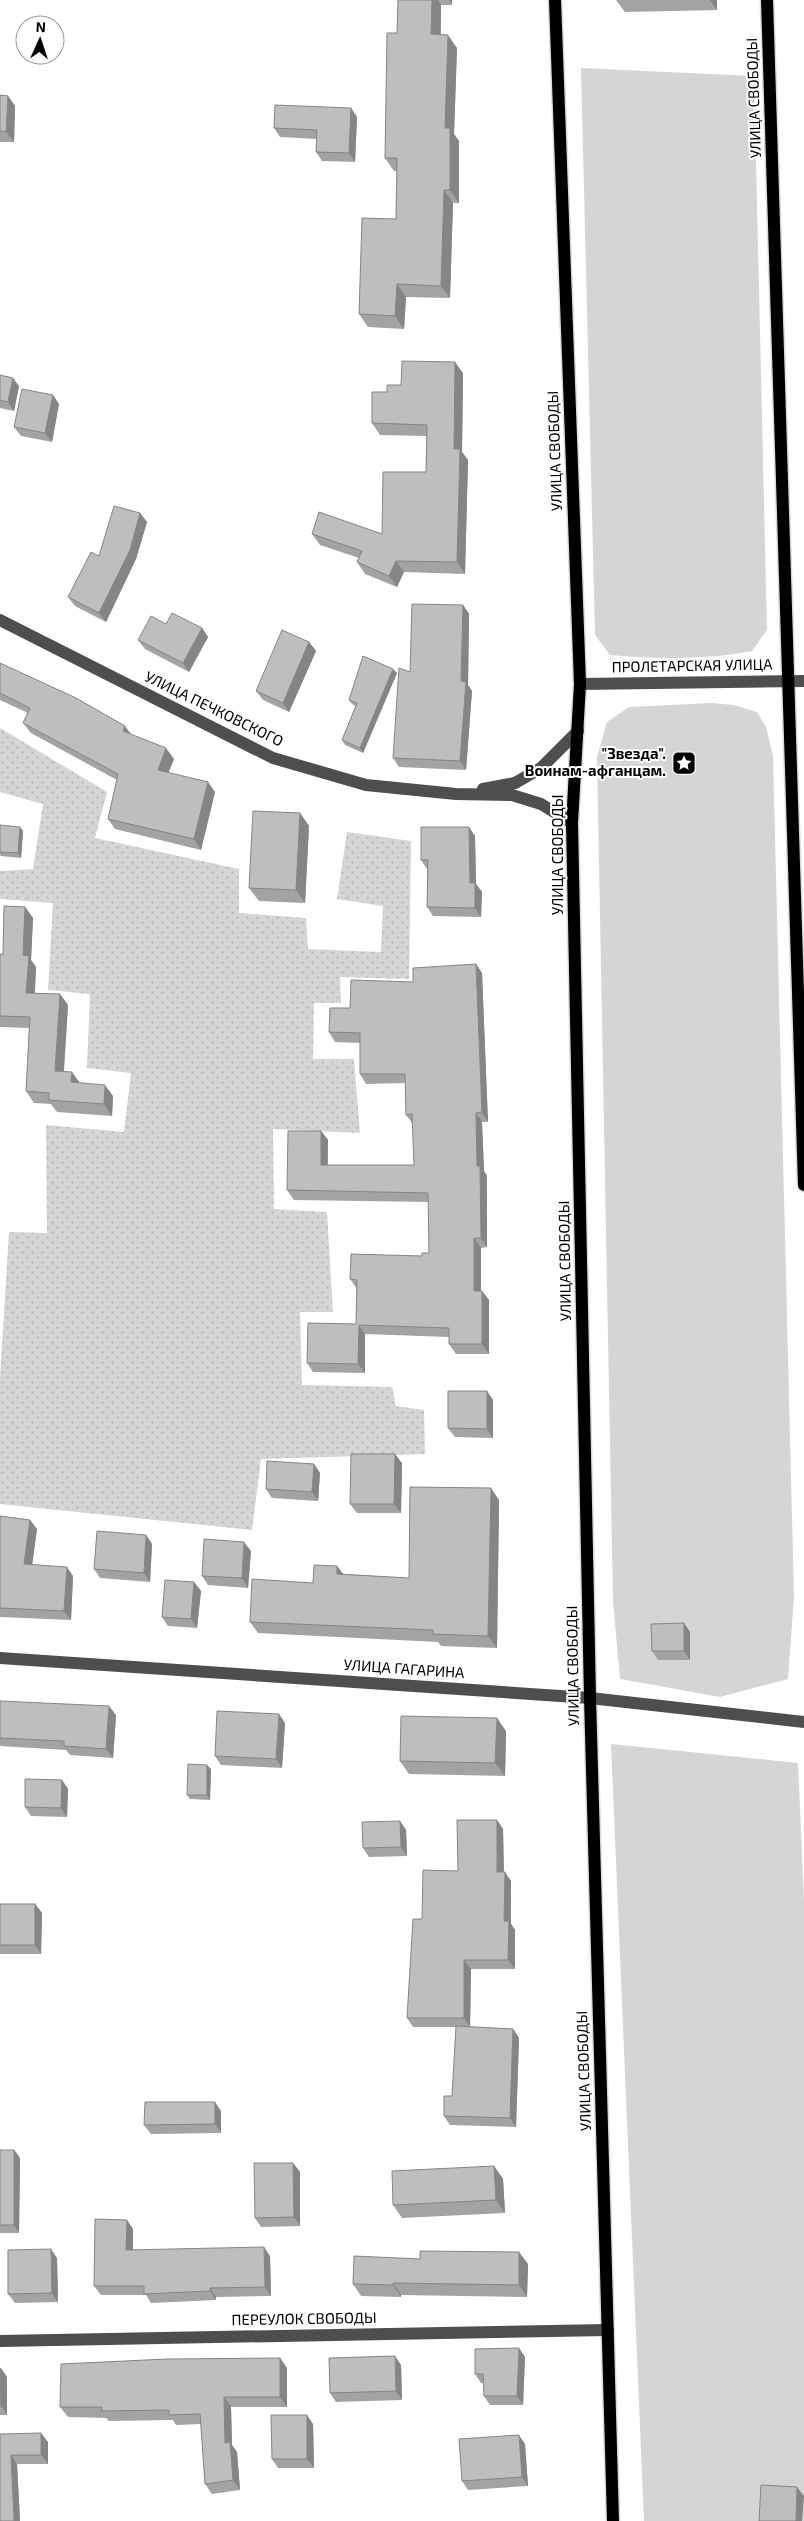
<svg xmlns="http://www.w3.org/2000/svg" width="804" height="2521" font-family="'Exo 2',sans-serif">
	<defs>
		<pattern id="garden-dots" width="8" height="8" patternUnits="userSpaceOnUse" patternTransform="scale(1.25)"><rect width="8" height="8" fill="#d5d5d5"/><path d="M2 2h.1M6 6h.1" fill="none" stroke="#b5b5b5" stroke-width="1.8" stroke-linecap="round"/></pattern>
	</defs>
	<rect width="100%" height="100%" fill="#fff"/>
	<g fill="#d5d5d5">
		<path d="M581,68l173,8 13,554 -15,21c-47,9 -94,8 -142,4l-15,-20z"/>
		<path d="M711,703l23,2 23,7 9,15 7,29 21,841 -6,82 -68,18 -100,-18 -7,-77 -16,-845 10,-35 22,-15z"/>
		<path d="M611,1744l187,19 6,137v621h-160z"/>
	</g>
	<path fill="url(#garden-dots)" d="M0,728l107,64 -12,46 144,31v44l67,5 2,31 73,3 2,-46 -46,-7 10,-67 64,9 -2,138 -69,-2 1,26h-27l-1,56h41l6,74 -87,-4 1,80 53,3 6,100h-33l2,73 90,2 4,19 28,4 1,44 -164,5 -9,71 -252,-26v-127l9,-145 38,1 -1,-108 78,7 7,-59 -44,-5 3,-74 -42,-4 5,-87 -53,-4v-28l33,-2 10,-65 -43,-12z"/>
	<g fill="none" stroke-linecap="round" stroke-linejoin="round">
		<g stroke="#dbdbdb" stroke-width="15">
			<g id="major">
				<path d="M555,0l25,684 -8,139 18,875 23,823"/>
				<path d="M767,0l37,1185"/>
			</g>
		</g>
		<g stroke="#4e4e4e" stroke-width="12">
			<path d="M0,620l273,138 93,27 90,9 56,1 29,9 31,19"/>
			<path d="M580,684l224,-3"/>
			<path d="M483,789l32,-6 26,-15 37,-37"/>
			<path d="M0,1658l590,40 214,24"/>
			<path d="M0,2341l608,-11"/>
		</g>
		<use href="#major" stroke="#000" stroke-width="12"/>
	</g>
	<g fill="#a3a3a3">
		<path d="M398,0h54v5h-11v30l16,13 -3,86 5,7v62h-6l-3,95 -44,-1 -2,32 -36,-2 -9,-13 37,-95 1,-48h-3l-9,-13 12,-125z"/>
		<path d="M616,0h101v10l-92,2z"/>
		<path d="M0,95l8,1 7,10 -1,36h-14z"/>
		<path d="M351,108l6,9 -2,45 -33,-1 -6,-9 1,-13 -37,-2 -6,-9z"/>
		<path d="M463,373l-1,79 6,8 -3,114 -61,-2 -7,15 -32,-13 -8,-12 2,-4 -39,-13 -8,-11h70l44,-62 1,-36 -47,-1 -8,-12 15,-31 14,-7z"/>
		<path d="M0,375l19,11 -5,25 -14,-3z"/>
		<path d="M59,404l-7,38 -31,-6 -7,-9z"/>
		<path d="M140,513l7,9 -11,37 -30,63 -31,-16 -7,-9 31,-41z"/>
		<path d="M463,605l6,9 -1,71 4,6 -6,79 -67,-3 -6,-9 17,-86z"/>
		<path d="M166,624l36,4 6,9 -19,35 -44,-23 -7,-9z"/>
		<path d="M309,642l7,9 -27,61 -26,-12 -7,-9z"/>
		<path d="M0,663l131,71 43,25 -6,14 47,19 -14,58 -86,-21 -7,-10 9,-39 -86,-47 -8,-10 5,-10 -28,-13z"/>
		<path d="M397,673l-34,80 -18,-8 -3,-5 14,-34 -4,-2 -3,-4z"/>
		<path d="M300,813l9,13 -4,77 -46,-2 -10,-13z"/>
		<path d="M20,827l3,4 -2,27 -20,-2 -1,-1v-27z"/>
		<path d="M475,836l1,48 6,8 -1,25 -48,-1 -6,-9v-38l-6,-9z"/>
		<path d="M25,907l8,11 -2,42 5,7 -1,26 25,1 8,11 -4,66 15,12 34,13 -1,20 -55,-4 -6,-8 -17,-1 -8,-12 3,-63 -29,-1v-73h3z"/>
		<path d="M476,964l6,9 6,149h-6l2,49 3,5v71l-6,1v43h1l7,9v54h-33l-7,-10v-7l-84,-3v39l-52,-1 -6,-9 49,-39 1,-35 -7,-10 72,-23 7,-3v-51l-135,-2 -7,-10 34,-59 7,9v25h86l-1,-41 -7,-9 -1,-32 -39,1 -6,-10v-31l-25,-1 -6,-10 21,-24 63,-26z"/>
		<path d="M493,1400v38l-38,-1 -7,-9z"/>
		<path d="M402,1463l-1,50h-44l-7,-9z"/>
		<path d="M314,1464l6,9 -2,28 -46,-3 -6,-9z"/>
		<path d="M499,1500l-2,148 -56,-2 -3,-4 -180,-9 -8,-11 63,-39 24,-17 6,8 66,4z"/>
		<path d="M0,1516l30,4 7,9 -5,36 41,11 -2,44 -71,-3z"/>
		<path d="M146,1535l6,9 -2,38 -50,-4 -6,-9z"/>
		<path d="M251,1551l-3,37 -40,-3 -6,-9z"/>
		<path d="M194,1582l7,9 -4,37 -29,-2 -6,-9z"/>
		<path d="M684,1623l6,9v28h-32l-6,-9z"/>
		<path d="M0,1701l116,14 -3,43 -43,-3 -4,-5 -66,-4z"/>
		<path d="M285,1723l-3,45 -61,-3 -6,-9z"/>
		<path d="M506,1731l-1,45 -96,-2 -9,-13z"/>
		<path d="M211,1769l-1,31 -20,-1 -3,-4z"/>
		<path d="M62,1780l6,9 -1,28 -36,-1 -6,-9z"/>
		<path d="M497,1820l6,9 1,43 7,9v43l4,6v39h-44l-1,58 43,2 6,9 -3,89 -66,-2 -6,-9 8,-20 4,-69h-43l-6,-9 15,-99z"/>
		<path d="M400,1821l6,9 1,26 -38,1 -6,-9z"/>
		<path d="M0,1904h35l7,9 -1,41h-41z"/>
		<path d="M221,2111v22l-70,1 -7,-9z"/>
		<path d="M0,2150h14l6,8 -1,75h-19z"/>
		<path d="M293,2163l7,9v54l-39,1 -6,-9z"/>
		<path d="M494,2166l9,13 2,34 -103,5 -9,-13z"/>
		<path d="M133,2229v21l137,6 1,40 -55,1v3l-65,3 -5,-8h-45l-7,-9z"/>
		<path d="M57,2258l1,44 -43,1 -7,-9z"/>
		<path d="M528,2264l-1,33 -126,-2v2l-40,-1 -8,-12z"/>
		<path d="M525,2357l-2,48h-33l-6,-9 -1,-13h-2l-6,-9z"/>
		<path d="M280,2358l7,10v39h-56l1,38 5,7 3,38 -28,4 -7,-10 -4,-60 -25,1 -3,-5 -64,1 -3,-3 -38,-1 -8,-10z"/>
		<path d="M401,2365l1,35 -66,2 -6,-9z"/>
		<path d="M0,2368l7,9v38h-7z"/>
		<path d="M313,2424l1,44h-36l-6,-9z"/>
		<path d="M0,2434l48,8v22h-31l3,57z"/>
		<path d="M525,2444l3,42 -60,4 -6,-9z"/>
	</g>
	<g fill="#858585">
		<path d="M432,0h6l3,5 -1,42 -9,-13z"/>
		<path d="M449,0h3v5z"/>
		<path d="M710,0h7v10z"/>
		<path d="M448,35l9,13 -3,86 5,7v62l-9,-13 -5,-62z"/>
		<path d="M8,96l7,10 -1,36 -8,-10z"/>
		<path d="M351,108l6,9 -2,45 -6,-9z"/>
		<path d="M444,190l9,13 -3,95 -9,-12z"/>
		<path d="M397,284l9,13 -2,32 -9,-13z"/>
		<path d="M455,362l8,11 -1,79 6,8 -3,114 -8,-12 -3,-113z"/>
		<path d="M13,378l6,8 -5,25 -6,-9z"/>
		<path d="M53,395l6,9 -7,38 -7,-9z"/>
		<path d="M140,513l7,9 -11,37 -30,63 -7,-9z"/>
		<path d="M396,561l8,11 -7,15 -8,-11z"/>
		<path d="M463,605l6,9 -1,71 4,6 -6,79 -6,-9z"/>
		<path d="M202,628l6,9 -19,35 -6,-9z"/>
		<path d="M309,642l7,9 -27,61 -6,-9z"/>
		<path d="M393,669l4,4 -34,80 -3,-5z"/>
		<path d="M125,726l8,11 -10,-6z"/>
		<path d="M166,748l8,11 -9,22 -7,-11z"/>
		<path d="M208,782l7,10 -14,58 -7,-11z"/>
		<path d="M300,813l9,13 -4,77 -9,-13z"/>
		<path d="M20,827l3,4 -2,27 -3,-5z"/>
		<path d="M469,827l6,9 1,48 6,8 -1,25 -6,-9 -5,-25z"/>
		<path d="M25,907l8,11 -2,42 5,7 -2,37 -8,-11 -3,-38z"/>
		<path d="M476,964l6,9 6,149 -6,-10z"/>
		<path d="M60,994l8,11 -5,77 -8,-11z"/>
		<path d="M72,1072l8,11 -9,-1z"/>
		<path d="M105,1085l8,11 -1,20 -8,-12z"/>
		<path d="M476,1113l6,9 2,49 3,5v71l-6,-9 -4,-72z"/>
		<path d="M321,1131l7,9 -1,34 -6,-9z"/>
		<path d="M474,1238l7,10v52l-7,-9z"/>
		<path d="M482,1291l7,9v54l-7,-10z"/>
		<path d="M359,1325l6,9v39l-7,-9z"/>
		<path d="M487,1391l6,9v38l-6,-9z"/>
		<path d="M395,1454l7,9 -1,50 -7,-9z"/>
		<path d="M314,1464l6,9 -2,28 -6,-9z"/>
		<path d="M491,1488l8,12 -2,148 -9,-12z"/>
		<path d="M30,1520l7,9 -6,44 -7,-9z"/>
		<path d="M146,1535l6,9 -2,38 -6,-9z"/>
		<path d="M244,1542l7,9 -3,37 -6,-10z"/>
		<path d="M337,1566l9,12 -9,-4z"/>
		<path d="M67,1567l6,9 -2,44 -7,-9z"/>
		<path d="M194,1582l7,9 -4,37 -6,-9z"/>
		<path d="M684,1623l6,9v28l-6,-9z"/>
		<path d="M109,1706l7,9 -3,43 -7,-9z"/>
		<path d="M279,1714l6,9 -3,45 -6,-9z"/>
		<path d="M497,1718l9,13 -1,45 -10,-13z"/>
		<path d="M207,1765l4,4 -1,31 -3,-5z"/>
		<path d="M62,1780l6,9 -1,28 -6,-9z"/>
		<path d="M497,1820l6,9 1,52 -7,-9z"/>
		<path d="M400,1821l6,9 1,26 -6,-9z"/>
		<path d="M505,1872l6,9v43l4,6v39l-7,-9 -4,-39z"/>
		<path d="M35,1904l7,9 -1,41 -6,-9z"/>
		<path d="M464,1960l7,9 -1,58 -6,-9z"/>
		<path d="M513,2029l6,9 -3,89 -6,-9z"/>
		<path d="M215,2102l6,9v22l-6,-9z"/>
		<path d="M14,2150l6,8 -1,75 -5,-8z"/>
		<path d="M293,2163l7,9v54l-6,-9z"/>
		<path d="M494,2166l9,13 2,34 -9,-13z"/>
		<path d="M127,2220l6,9v30l-7,-9z"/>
		<path d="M264,2247l6,9 1,40 -6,-9z"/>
		<path d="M51,2249l6,9 1,44 -6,-9z"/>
		<path d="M519,2252l9,12 -1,33 -8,-12z"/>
		<path d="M393,2283l8,12v2l-8,-12z"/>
		<path d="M210,2288l6,9v3l-6,-9z"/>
		<path d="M519,2348l6,9 -2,48 -6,-9z"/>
		<path d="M395,2356l6,9 1,35 -6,-9z"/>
		<path d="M280,2358l7,10v39l-7,-10z"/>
		<path d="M1,2368l6,9v38l-6,-9z"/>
		<path d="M224,2397l7,10 1,38 5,7 3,38 -7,-10 -8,-37z"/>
		<path d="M307,2415l6,9 1,44 -7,-9z"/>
		<path d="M41,2433l7,9v22l-7,-9z"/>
		<path d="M519,2435l6,9 3,42 -6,-9z"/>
		<path d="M11,2455l6,9 3,57h-6z"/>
		<path d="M797,2487l7,9 -2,25h-6z"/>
	</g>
	<g fill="#bebebe" stroke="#858585">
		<path d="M398,0h34l-1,34 17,1 -3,93h5v62h-6l-3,96 -44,-2 -2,32 -36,-2 3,-96 34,1 1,-61h-12l2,-125h10z"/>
		<path d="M0,95l8,1 -2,36 -6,-1z"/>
		<path d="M275,105l76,3 -2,45 -33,-1 1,-22 -43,-2z"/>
		<path d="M402,361l53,1 -1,87h6l-3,113 -61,-1 -7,15 -32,-14 5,-11 -50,-17 7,-22 63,22 1,-62h43l1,-47 -55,-2v-31h15v-7h14z"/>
		<path d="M0,375l13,3 -5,24 -8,-2z"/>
		<path d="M22,389l31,6 -8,38 -31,-6z"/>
		<path d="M114,506l26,7 -10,37 -31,63 -31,-16 23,-45 8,4z"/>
		<path d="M412,604l51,1 -2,76 5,1 -6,79 -67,-3 6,-90 11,4z"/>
		<path d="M172,613l30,15 -19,35 -45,-23 13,-24 15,8z"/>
		<path d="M282,630l27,12 -26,61 -27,-12z"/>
		<path d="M363,656l30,13 -33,79 -18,-8 15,-37 -8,-3z"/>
		<path d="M0,663l76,35 49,28 -2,5 43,17 -8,22 50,12 -14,57 -86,-20 10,-45 -95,-51 7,-15 -30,-15z"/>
		<path d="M253,811l47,2 -4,77 -47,-2z"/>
		<path d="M0,825l20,2 -2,26 -18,-1z"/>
		<path d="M421,827h48l1,56h5v25l-48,-1 1,-47h-7z"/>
		<path d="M4,906l21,1 -2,48 6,1 -3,37 34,1 -5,77 17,1 -1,10 34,3 -1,19 -55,-4v-7l-23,-2 4,-74 -30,-1v-62h3z"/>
		<path d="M476,964l6,148 -6,1 1,53h3l1,72h-7v53h8v53h-33v-16l-90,-3 -1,39 -51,-1 1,-40 48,1 1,-44 -7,-1 1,-25 71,2v-3h7l-1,-60 -141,-3 1,-59h33v34h93l-2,-51 -6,1 -1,-41h-45v-41l-31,-1 1,-24h20l1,-28 62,2v-14z"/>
		<path d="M448,1391h39v38l-39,-1z"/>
		<path d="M351,1454h44l-1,50h-44z"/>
		<path d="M267,1461l47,3 -2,28 -46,-3z"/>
		<path d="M410,1487l81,1 -3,148 -55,-2v-4l-183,-8 2,-43 61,4 1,-18 23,1v8l72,4z"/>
		<path d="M0,1516l30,4 -6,44 43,3 -3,44 -64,-3z"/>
		<path d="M97,1531l49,4 -2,38 -50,-4z"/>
		<path d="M204,1539l40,3 -2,36 -40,-2z"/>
		<path d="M165,1580l29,2 -3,37 -29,-2z"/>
		<path d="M684,1623v28h-32l-1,-27z"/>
		<path d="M0,1701l109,5 -3,43 -42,-3v-5l-64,-3z"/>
		<path d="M217,1711l62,3 -3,45 -61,-3z"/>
		<path d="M401,1716l96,2 -2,45 -95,-2z"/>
		<path d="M188,1764l19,1v30h-20z"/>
		<path d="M25,1779l37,1 -1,28 -36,-1z"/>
		<path d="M457,1820h40v52h8l-1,49h5l-1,39h-44v58h-57l6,-99h9l1,-49 35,1z"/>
		<path d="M400,1821l1,26 -38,1 -1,-26z"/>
		<rect x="0" y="1904" width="35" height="41"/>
		<path d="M456,2026l57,3 -3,89 -66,-2v-20h8z"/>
		<path d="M145,2102h70v22l-71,1z"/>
		<rect x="0" y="2150" width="14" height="75"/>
		<path d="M254,2163h39l1,54 -39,1z"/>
		<path d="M494,2166l2,34 -103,5 -1,-34z"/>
		<path d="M95,2219l32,1 -1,30 138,-3 1,40 -55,1v3l-66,3v-8h-50z"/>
		<path d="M51,2249l1,44 -44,1v-44z"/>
		<path d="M420,2251l99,1v33l-126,-2v2l-40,-1 1,-28 66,3z"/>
		<path d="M519,2348l-2,48h-33l-1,-22h-8v-25z"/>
		<path d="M395,2356l1,35 -66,2 -1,-35z"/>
		<path d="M280,2358v39h-56l1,46 5,-1 3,38 -28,4 -5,-70 -31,1v-5l-67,1v-4h-42l1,-43 106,-5z"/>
		<path d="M0,2368l1,38h-1z"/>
		<path d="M271,2415h36v44h-35z"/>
		<path d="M41,2433v22h-30l3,66h-14v-87z"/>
		<path d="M519,2435l3,42 -60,4 -3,-42z"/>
		<path d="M761,2485l36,2 -1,34h-37z"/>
	</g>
	<defs>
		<g id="sight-square" transform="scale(1.25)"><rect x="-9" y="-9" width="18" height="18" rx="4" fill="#000" stroke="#fff"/><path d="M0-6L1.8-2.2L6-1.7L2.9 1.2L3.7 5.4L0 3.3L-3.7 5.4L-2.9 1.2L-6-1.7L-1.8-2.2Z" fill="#fff"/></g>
	</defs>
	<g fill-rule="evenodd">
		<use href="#sight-square" x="684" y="763"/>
	</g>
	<g text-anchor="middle" stroke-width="4" stroke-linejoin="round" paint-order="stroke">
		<g font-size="15" fill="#000" stroke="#fff">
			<text transform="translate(754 98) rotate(-92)" y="5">УЛИЦА СВОБОДЫ</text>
			<text transform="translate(555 451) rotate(-92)" y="5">УЛИЦА СВОБОДЫ</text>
			<text transform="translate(692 666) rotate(-1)" y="5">ПРОЛЕТАРСКАЯ УЛИЦА</text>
			<text transform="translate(214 709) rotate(26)" y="5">УЛИЦА ПЕЧКОВСКОГО</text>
			<text transform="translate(558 855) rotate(-90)" y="5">УЛИЦА СВОБОДЫ</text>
			<text transform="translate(565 1261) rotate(-91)" y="5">УЛИЦА СВОБОДЫ</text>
			<text transform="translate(573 1666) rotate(-91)" y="5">УЛИЦА СВОБОДЫ</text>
			<text transform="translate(404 1669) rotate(4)" y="5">УЛИЦА ГАГАРИНА</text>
			<text transform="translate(584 2071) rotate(-92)" y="5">УЛИЦА СВОБОДЫ</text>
			<text transform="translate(304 2319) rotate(-1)" y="5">ПЕРЕУЛОК СВОБОДЫ</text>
		</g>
		<g font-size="15" font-weight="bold" fill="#000" stroke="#fff" text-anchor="end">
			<text x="666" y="759">"Звезда".<tspan x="666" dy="17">Воинам-афганцам.</tspan></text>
		</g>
	</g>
	<g transform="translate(40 40) rotate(3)"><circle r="24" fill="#ffffff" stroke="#999999"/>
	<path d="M0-4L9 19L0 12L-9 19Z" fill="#000000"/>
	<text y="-8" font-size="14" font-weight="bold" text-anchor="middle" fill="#000000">N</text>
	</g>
</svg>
